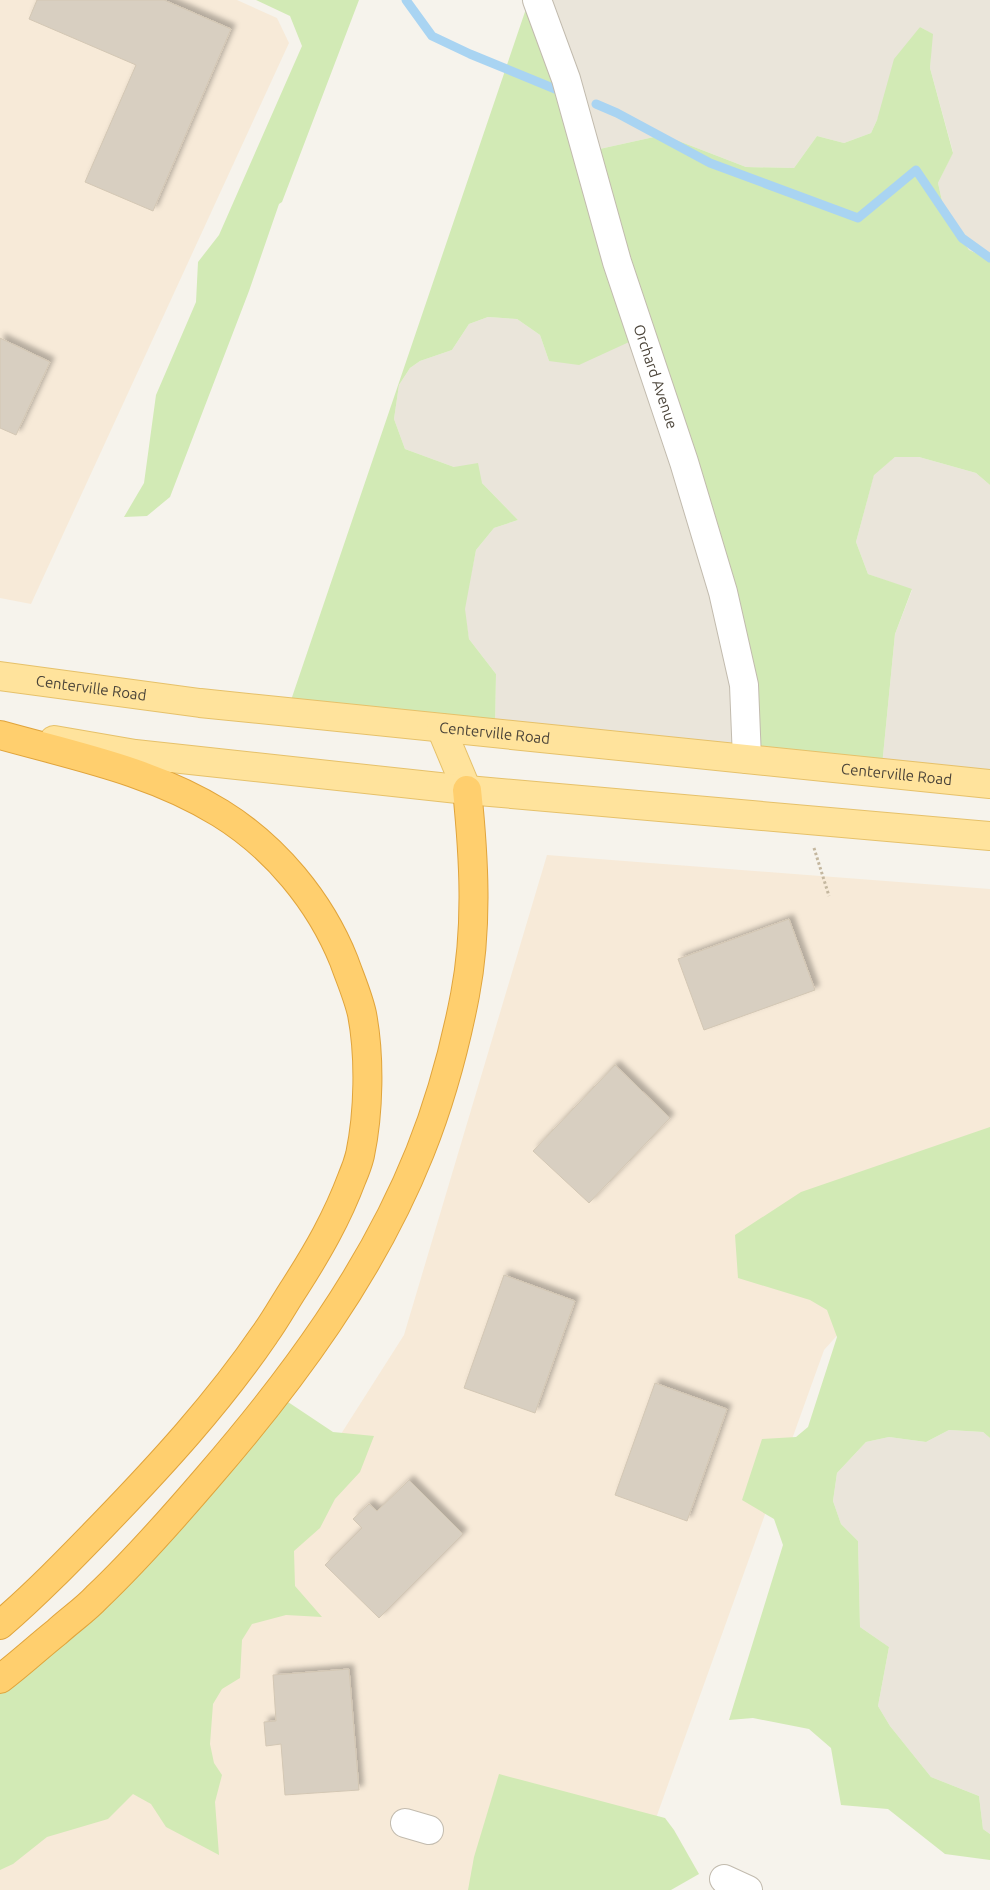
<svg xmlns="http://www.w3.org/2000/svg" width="990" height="1890" font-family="Ubuntu,sans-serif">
	<defs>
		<filter id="shadow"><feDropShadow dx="4.5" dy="-4.5" stdDeviation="2.5" flood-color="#0004"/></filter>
	</defs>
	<rect width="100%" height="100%" fill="#f6f3ec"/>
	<g fill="#eae5da">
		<path d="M541,0h449v259l-21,-9 -24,-36 -7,-31 15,-31 -23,-84 2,-34 -12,-7 -49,106 -27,10 -27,-7 -23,32 -48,-1 -83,-32 -68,15z"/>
		<path d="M488,317l29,2 23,16 9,26 92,-24 85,251 21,163 -252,-23 1,-54 -27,-35 -5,-30 12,-59 18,-22 24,-8 -36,-37 -28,-16 -49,-18 -11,-30 5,-34 11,-17 10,-7 32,-11 17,-26z"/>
		<path d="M895,457h24l57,16 14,12v294l-108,-13 13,-132 17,-44 -44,-16 -12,-32 18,-68z"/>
		<path d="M949,1430l34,2 7,6v396l-7,-5 -4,-33 -48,-19 -41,-51 -12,-20 11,-59 -29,-20 -2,-86 -17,-17 -8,-23 4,-28 29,-31 23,-5 37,5z"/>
	</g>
	<g fill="#f7ead8">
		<path d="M0,0h237l40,18 12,25 -258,561 -31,-6z"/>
		<path d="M547,855l443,34v277l-166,184 -187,521 -2,19h-635v-92l145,-56 259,-407z"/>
	</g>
	<g fill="#d2eab5">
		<path d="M256,0h103l-77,202 -3,2 -30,87 -79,206 -23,19 -23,1 20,-34 12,-88 40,-93 2,-40 21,-27 83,-189 -12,-30z"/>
		<path d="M529,0l66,150 68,-15 83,32 48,1 23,-32 27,7 27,-10 6,-13 17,-61 26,-32 13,7 -3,34 23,85 -15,30 7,31 24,36 21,9v226l-14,-12 -57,-16h-24l-21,18 -18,67 12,32 44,15 -17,45 -13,132 -129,-11 -7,-73 -106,-345 -61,28 -30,-4 -9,-26 -23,-16 -29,-2 -19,7 -17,26 -32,11 -10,7 -11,17 -5,34 11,30 49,18 24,-4 4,20 36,37 -24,8 -18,22 -11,59 4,30 27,35 -1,54 -207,-19z"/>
		<path d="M990,1127v311l-7,-6 -34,-2 -23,12 -37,-5 -23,5 -29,31 -4,28 8,23 17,17 2,86 29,20 -11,59 12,20 41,51 48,19 4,33 7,5v26l-45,-6 -57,-45 -47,-4 -10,-57 -22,-19 -56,-11 -24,2 54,-175 -9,-26 -32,-19 20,-61 34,-2 12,-10 29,-90 -10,-27 -17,-10 -72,-22 -3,-43 66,-43z"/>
		<path d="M276,1394l57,38 41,4 -14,36 -25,27 -15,29 -26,23 1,35 27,31 -36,-2 -34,9 -10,16 -2,38 -18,11 -9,15 -3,40 4,19 8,12 -7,27 4,53 -53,-28 -15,-23 -18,-10 -25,25 -61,18 -34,27 -13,6v-191z"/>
		<path d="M499,1774l166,44 9,12 25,44 -28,16h-203l6,-33z"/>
	</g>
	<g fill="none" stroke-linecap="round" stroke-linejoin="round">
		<g stroke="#a9d4f2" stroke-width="9">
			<path d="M406,0l26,36 38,18 90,37"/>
			<path d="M596,104l21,9 93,50 148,55 58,-48 46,68 28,20"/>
		</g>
	</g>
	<g fill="#d8cfc1" stroke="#d3c7b4" filter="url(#shadow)">
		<path d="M37,0h127l67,29 -78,182 -68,-29 51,-117 -107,-46z"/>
		<path d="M0,338l50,24 -34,73 -16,-7z"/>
		<path d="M789,919l26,71 -111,40 -26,-71z"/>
		<path d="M615,1065l55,53 -81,85 -56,-52z"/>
		<path d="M504,1275l71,26 -40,112 -71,-25z"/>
		<path d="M655,1383l72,26 -40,112 -72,-26z"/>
		<path d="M409,1480l54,54 -84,84 -54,-53 37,-37 -9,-9 16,-15 8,7z"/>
		<path d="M349,1669l10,121 -74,5 -4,-51 -15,2 -2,-24 12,-1 -3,-46z"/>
	</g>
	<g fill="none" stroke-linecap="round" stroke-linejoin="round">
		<g stroke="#c2bbae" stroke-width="30">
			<g id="minor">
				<path id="s1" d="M537,0l29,79 51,183 67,200 39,130 21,93 3,74"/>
				<path d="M405,1823l24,7"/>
				<path d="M724,1879l24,11"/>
			</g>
		</g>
		<g stroke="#e6c16a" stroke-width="30">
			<g id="major">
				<path id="s2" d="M0,676l200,27 790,81"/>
				<path d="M441,728l26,62"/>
				<path d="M54,740l81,14 332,36 523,46"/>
			</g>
		</g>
		<g stroke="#e0a43c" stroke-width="30">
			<g id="highway">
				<path d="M0,735c75,21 152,36 220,78 55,34 100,88 124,148 6,17 14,35 18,53 8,42 7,98 -2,141 -2,8 -5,16 -8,23 -15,40 -34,73 -57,109 -10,15 -19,32 -30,47 -47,69 -105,132 -163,192 -33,34 -66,68 -102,99"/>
				<path d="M0,1679c20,-15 38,-32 57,-47 13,-12 28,-22 40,-35 39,-37 75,-78 111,-120 84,-97 164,-205 212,-325 20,-50 35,-105 45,-157 13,-68 9,-137 2,-205"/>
			</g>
		</g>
		<path stroke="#c4b79f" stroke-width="3" stroke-dasharray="2.5 2.5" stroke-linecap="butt" d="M814,848l15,48"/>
		<use href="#minor" stroke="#fff" stroke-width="28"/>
		<use href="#major" stroke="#ffe39c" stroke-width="28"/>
		<use href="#highway" stroke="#ffcf6e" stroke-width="28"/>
	</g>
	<g text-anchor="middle" stroke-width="4" stroke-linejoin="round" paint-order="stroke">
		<g font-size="15" fill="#4b4439" stroke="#fff">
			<text dy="5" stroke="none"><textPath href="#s1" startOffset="395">Orchard Avenue</textPath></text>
			<text dy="5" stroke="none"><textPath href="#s2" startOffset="92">Centerville Road</textPath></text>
			<text dy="5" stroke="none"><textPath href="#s2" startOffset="498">Centerville Road</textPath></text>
			<text dy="5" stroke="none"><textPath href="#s2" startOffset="902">Centerville Road</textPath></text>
		</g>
	</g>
</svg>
